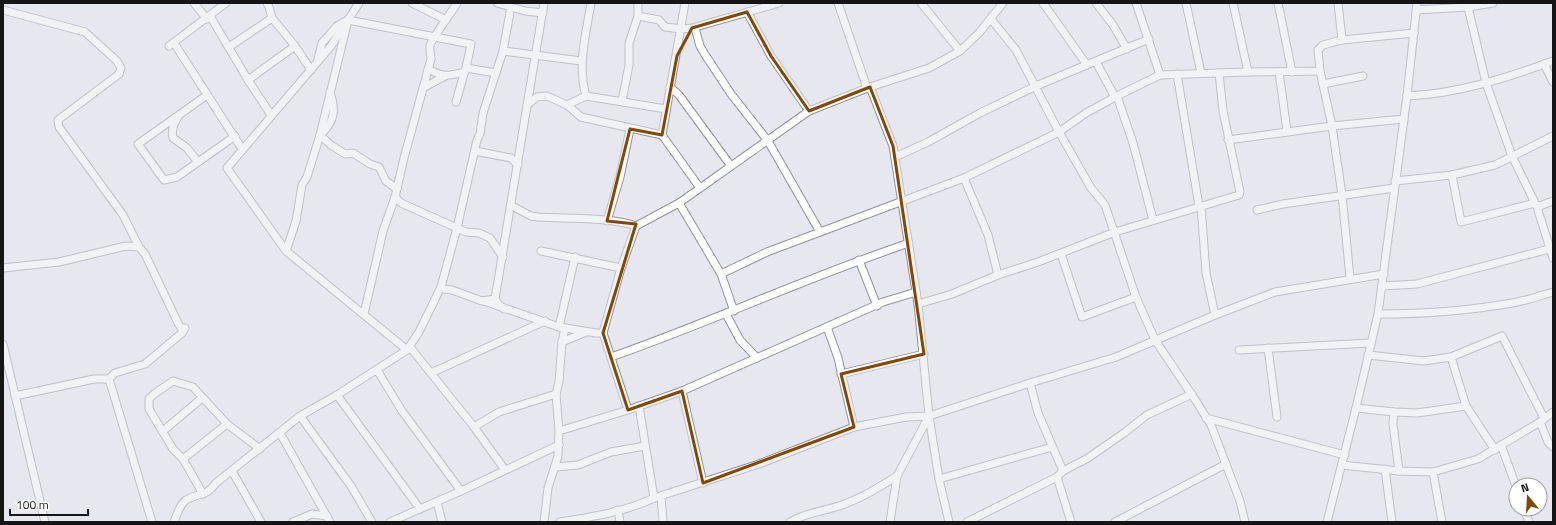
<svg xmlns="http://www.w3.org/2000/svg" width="1556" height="525" font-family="'Titillium Web',sans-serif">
	<rect width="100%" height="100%" fill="#e6e7ef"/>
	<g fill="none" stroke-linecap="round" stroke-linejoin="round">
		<g stroke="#92939b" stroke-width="9">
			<g id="minor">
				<path d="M194,3l13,16"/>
				<path d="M267,3l2,4 3,11 23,28 16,24"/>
				<path d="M359,3l-28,43 -104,122 59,83 121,99"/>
				<path d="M412,3l34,17"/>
				<path d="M497,3l28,8 18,2"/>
				<path d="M591,3c-5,31 -14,62 -5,93l80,13"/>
				<path d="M685,3l-23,132 38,53"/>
				<path d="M838,3l29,85"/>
				<path d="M921,3l39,48"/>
				<path d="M1043,3l44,62"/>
				<path d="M1096,3l17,22 14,24"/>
				<path d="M1136,3l24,72"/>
				<path d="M1186,3l15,70"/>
				<path d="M1233,3l15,69"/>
				<path d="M1278,3l14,69"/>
				<path d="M1338,3l4,37"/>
				<path d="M1468,7l18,76 26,73 25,51 16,51"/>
				<path d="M3,10l82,22 32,29 4,7 -2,6 -61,46 1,7 64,88 16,32"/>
				<path d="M1416,10l52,-3 25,-4"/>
				<path d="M747,12l24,44 38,55"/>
				<path d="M210,16l38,64 23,35"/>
				<path d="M638,16l21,4 6,7 17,2 10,-1 87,-25"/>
				<path d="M991,19l25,31 43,82 32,56 14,17 31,92 19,43 41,61 15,24 29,76 5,21"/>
				<path d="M695,28l5,18 4,7 27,41 37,47 52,91"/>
				<path d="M174,43l68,106"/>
				<path d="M169,46l57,-43"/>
				<path d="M229,47l43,-29"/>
				<path d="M503,51l78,10"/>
				<path d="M318,59l4,-16 15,-17 9,-5"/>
				<path d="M1096,62l19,35"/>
				<path d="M1544,64l9,18"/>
				<path d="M428,69c17,9 19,7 37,3"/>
				<path d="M1320,71l12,55 10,69 8,83"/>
				<path d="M1279,72l8,59"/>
				<path d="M1177,74l22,132"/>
				<path d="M248,80l47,-34"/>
				<path d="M1323,84l40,-8"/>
				<path d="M670,87l9,8 52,71"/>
				<path d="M870,87l23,59 25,158 11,112 10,63 10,43"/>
				<path d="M423,88l22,-12"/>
				<path d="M330,92c6,18 5,30 -10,43l11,10 14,9 8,-1 17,11 9,3 7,14 11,8"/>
				<path d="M207,95l-69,49 26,36 13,-3 58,-41"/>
				<path d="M1117,96l16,47 20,77"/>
				<path d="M1407,96c50,-2 99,-18 146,-35"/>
				<path d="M622,101l7,-36v-22l9,-27v-13"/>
				<path d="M456,102l9,-32"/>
				<path d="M527,105l10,-8 10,-1 20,9 14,12 81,18"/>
				<path d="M567,105l19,-9"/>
				<path d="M178,117c-5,7 -7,13 -5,21l14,10 11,14"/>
				<path d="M1228,140l104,-14 72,-7"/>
				<path d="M475,151l36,7 7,7"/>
				<path d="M895,157l33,-15 52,-29 56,-27 113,-47"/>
				<path d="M1452,175l9,47 74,-19"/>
				<path d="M964,178l24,57 10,40"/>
				<path d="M1395,181l57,-6 43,-10 58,-29"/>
				<path d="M395,197l6,6 65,29 13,1 11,5 13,19"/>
				<path d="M679,203l42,71 13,37"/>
				<path d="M512,206l19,10 7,1c29,2 71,0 98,9"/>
				<path d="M1201,206l5,67 9,42"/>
				<path d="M1537,207l16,-6"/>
				<path d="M1257,210l26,-6 111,-16"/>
				<path d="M607,221l13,-44 10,-48"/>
				<path d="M286,251l10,-30 6,-36 5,-8 13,-42 28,-115 123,24 -5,24 30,5"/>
				<path d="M541,251l80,17"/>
				<path d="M1061,254l21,63 54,-20"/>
				<path d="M859,260l18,46"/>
				<path d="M3,268l56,-6 67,-16 13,1 6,7 33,69 3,5h4l-3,5 -37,31 -30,9 -6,6 43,143"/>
				<path d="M721,274l46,-22 197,-74 95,-46 27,-19 31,-17 43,-21 88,-3 72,-1 -2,-21 5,-5 19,-5 72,-7"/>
				<path d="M1382,286l35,-2 136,-36"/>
				<path d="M495,299l-13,2 -30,-11 -8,-1 -3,-2 16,-59 20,-88 3,-6 3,-21 20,-62 8,-44"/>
				<path d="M484,301l75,26 37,6h7"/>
				<path d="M918,304l34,-10 46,-19 40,-13 77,-30 124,-37 1,-3 -17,-81 -4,-38"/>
				<path d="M504,309l-5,-4 -4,-6 49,-296"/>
				<path d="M364,314l19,-83 12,-34 9,-39 27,-99c-1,-5 -1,-9 -1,-13 1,-7 22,-34 27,-43"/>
				<path d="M726,314l14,26 17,18"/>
				<path d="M1378,314c44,0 89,-3 134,-11 14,-2 27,-7 41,-11"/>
				<path d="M559,327l16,-70"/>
				<path d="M827,327l11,31 16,69"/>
				<path d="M562,342l24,-10"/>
				<path d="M3,344l42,178"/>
				<path d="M410,347l64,80 31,43"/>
				<path d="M1268,348l9,69"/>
				<path d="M1239,350l132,-7"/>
				<path d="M1368,355l56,6 27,-4 51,-21 42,82"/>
				<path d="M611,357c100,-35 197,-80 298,-114"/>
				<path d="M1451,357l15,49 29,44"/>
				<path d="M377,370l25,41 59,80"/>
				<path d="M431,373l114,-52"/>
				<path d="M841,374l83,-20"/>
				<path d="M1030,383l8,30 25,58"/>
				<path d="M682,391l21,92"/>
				<path d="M337,395l83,114"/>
				<path d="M15,396l79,-17h15"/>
				<path d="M639,406l15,92"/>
				<path d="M1356,408l38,4 23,1 49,-7"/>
				<path d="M628,410l-25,-77 18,-65 15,-42 43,-23 130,-92 61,-24 59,-19 31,-17 19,-18 24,-30"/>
				<path d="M1394,412l-1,12 6,47"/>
				<path d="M300,416l51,70 21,36"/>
				<path d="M1206,418l139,37"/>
				<path d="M1540,422l8,20 5,5"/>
				<path d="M474,427l25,-15 57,-18"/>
				<path d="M163,431l39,-33"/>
				<path d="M559,431l69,-21 54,-19 201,-89 33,-10"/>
				<path d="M280,433l50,89"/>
				<path d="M1501,445l15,41"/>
				<path d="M183,459l44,-35"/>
				<path d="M1342,465l57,6 34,1 45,-13 62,-37 13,-10"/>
				<path d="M556,467l22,-2 33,-13 34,-6"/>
				<path d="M1385,469l7,53"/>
				<path d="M232,471l29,51"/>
				<path d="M1433,472l9,50"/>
				<path d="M1057,477l14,45"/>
				<path d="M939,479l113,-32"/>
				<path d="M203,494l-20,-35 -10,-10 -24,-40v-10l5,-5 19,-13 20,6 34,37 33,25"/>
				<path d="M661,496l2,26"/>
				<path d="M437,502l5,20"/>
				<path d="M1524,509l5,13"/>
				<path d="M618,510l2,12"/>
				<path d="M174,522c3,-7 5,-17 12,-22 13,-8 19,-2 30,-17l84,-67 37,-21 70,-45 12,-18 22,-45"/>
				<path d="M293,522l19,-8 15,2"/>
				<path d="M390,522l71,-31 98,-46"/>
				<path d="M544,522l4,-34 10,-32 1,-25 -3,-37 3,-12 3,-40 3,-14"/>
				<path d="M560,522c31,-5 65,-10 94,-24l105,-34 95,-37 52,-10 23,-1 101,-33 86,-26 99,-42 60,-23 109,-18"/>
				<path d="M790,522c15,-9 33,-11 49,-16 21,-7 39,-18 58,-30"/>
				<path d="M890,522l7,-46 32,-60"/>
				<path d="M967,522l90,-45 6,-6 25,-13 36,-25 23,-18 45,-21"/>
				<path d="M1115,522l111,-58"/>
				<path d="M1327,522l29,-114 22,-94 29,-218 10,-93"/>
			</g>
		</g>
		<use href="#minor" stroke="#fff" stroke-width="7"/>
	</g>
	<path d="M0 0H1556V525H0ZM747,12l24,44 38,55 61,-24 23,59 31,208 -83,20 13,53 -151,56 -21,-92 -54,19 -25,-77 33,-109 -29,-3 23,-92 32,6 15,-79 15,-28z" fill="#e6e7ef" fill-opacity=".55" fill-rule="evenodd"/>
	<path fill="none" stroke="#834801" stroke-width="3" stroke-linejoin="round" d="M747,12l24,44 38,55 61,-24 23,59 31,208 -83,20 13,53 -151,56 -21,-92 -54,19 -25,-77 33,-109 -29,-3 23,-92 32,6 15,-79 15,-28z"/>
	<rect width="1556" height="525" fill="none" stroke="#151518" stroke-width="8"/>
	<g transform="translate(1528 497) rotate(342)"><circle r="19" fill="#ffffff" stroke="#a1a1a3"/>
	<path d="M0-3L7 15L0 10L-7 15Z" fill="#834801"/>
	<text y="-6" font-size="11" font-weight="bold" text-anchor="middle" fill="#151518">N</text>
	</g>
	<path d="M10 509v6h78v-6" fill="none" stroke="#151518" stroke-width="2"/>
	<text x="16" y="509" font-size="12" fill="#151518" stroke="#ffffff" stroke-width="3" paint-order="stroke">100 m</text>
</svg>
